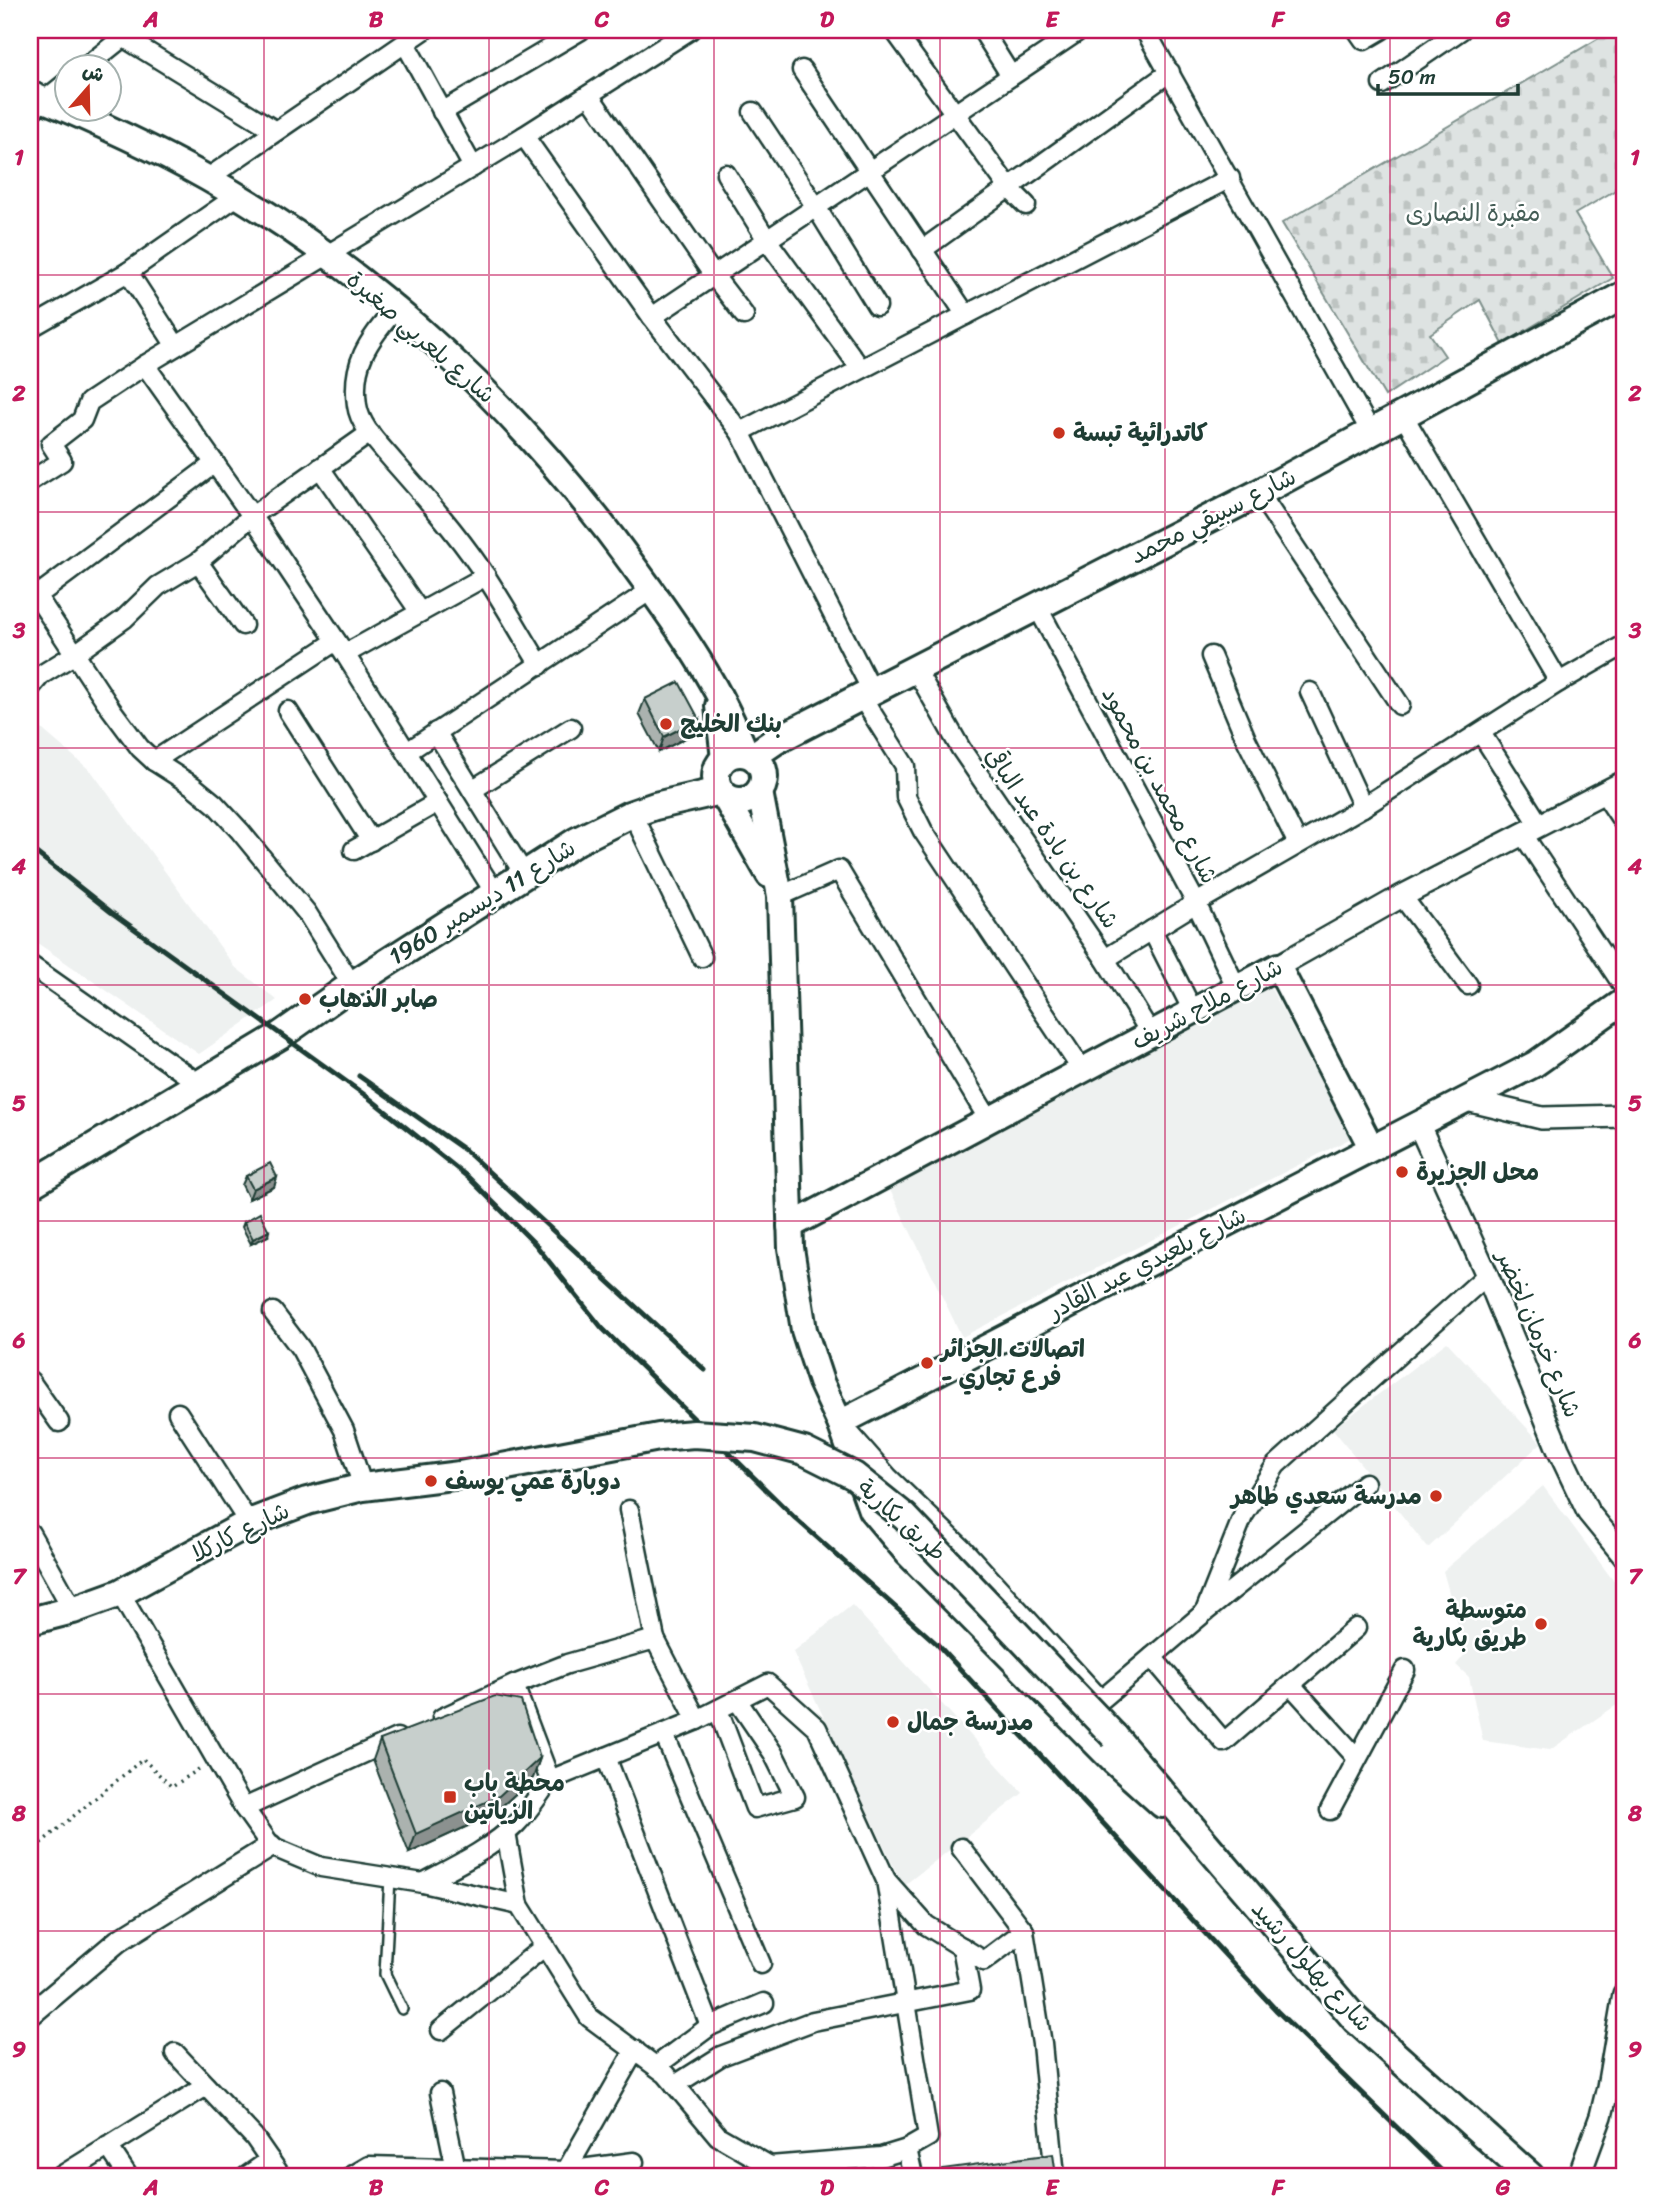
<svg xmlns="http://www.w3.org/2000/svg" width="1654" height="2206" font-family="Sriracha,'Playpen Sans Arabic',sans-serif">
	<defs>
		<pattern id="cemetery-stones" width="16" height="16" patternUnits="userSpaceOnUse" patternTransform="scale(1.75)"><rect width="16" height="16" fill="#dee3e2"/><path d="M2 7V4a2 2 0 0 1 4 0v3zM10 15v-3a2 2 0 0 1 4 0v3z" fill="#bec4c2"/></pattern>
	</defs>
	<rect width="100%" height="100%" fill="#fff"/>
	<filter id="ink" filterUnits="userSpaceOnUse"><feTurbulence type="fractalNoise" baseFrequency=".0143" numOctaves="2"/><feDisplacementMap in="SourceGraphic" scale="14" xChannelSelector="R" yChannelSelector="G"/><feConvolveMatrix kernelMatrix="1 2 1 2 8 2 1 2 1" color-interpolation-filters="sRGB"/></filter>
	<g filter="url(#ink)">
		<g fill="#eef1f0">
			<path d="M30,719l62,53 143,195 42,33 -78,54 -169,-116z"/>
			<path d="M1269,985l82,153 -389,199 -73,-149z"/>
			<path d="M1447,1342l94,101 -113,105 -95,-119z"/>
			<path d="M1543,1486l81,109v105l-74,50 -67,-9 -14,-64 -13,-12 10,-12 -23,-82z"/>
			<path d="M852,1605l171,188 -120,93 -110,-234z"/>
		</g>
		<path fill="url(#cemetery-stones)" stroke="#7e908b" stroke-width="2" d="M1613,30h3l8,14v141l-49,29 38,64 -110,66 -23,-44 -50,34 15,22 -60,40 -103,-173z"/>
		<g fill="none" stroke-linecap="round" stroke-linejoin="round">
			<g stroke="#1f3d34" stroke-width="14">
				<path id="service" d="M390,1878l-5,96 17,35"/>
			</g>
			<g stroke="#1f3d34" stroke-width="23">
				<g id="minor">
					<path d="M894,30l115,158 17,17"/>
					<path d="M982,30l29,46"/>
					<path d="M1145,30l226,402"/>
					<path d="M1357,30l7,10 17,-10"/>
					<path d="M123,37l153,94"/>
					<path d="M405,43l68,124"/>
					<path d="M87,66l45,-36"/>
					<path d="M802,70l164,245"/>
					<path d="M1382,84l79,-54"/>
					<path d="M589,95l125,181 30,39"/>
					<path d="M30,112l36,-29"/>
					<path d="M442,112l139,-82"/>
					<path d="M753,112l63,95 61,99"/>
					<path d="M524,136l128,181 88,115 132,259"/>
					<path d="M726,174l41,66 94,129"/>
					<path d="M208,178l216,-148"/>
					<path d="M922,250l248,-178"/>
					<path d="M128,272l48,74"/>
					<path d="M394,310c-25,31 -43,52 -37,95 3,22 23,40 37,57 31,35 61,69 87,107 21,31 39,64 59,96"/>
					<path d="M652,317l428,-287"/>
					<path d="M30,328l98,-56 109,-76"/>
					<path d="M145,365l117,165 83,124 150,239"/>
					<path d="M1403,415l156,267"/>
					<path d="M740,432l490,-254"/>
					<path d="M320,468l100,144"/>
					<path d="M30,481l32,-20 -11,-17 31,-24 7,-18 56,-37 379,-229 166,-106"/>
					<path d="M1259,493l141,212"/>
					<path d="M198,562l45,63"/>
					<path d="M30,586l81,123 29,39 14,13 39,25 22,18 25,27 67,82 45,72"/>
					<path d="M30,601l185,-138"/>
					<path d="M1037,606l159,297 41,86"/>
					<path d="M345,654l141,-78"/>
					<path d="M1211,656l35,83 52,105"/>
					<path d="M915,668l46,81 144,210 46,75"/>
					<path d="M30,688l11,-13 34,-21 49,-35 34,-33 40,-24 54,-46 118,-83"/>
					<path d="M1310,692l53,115"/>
					<path d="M861,696l44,70 1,31 17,34 159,239"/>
					<path d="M288,711l83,130"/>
					<path d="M436,732l88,142"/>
					<path d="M1481,733l58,91"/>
					<path d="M407,752l244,-162"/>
					<path d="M154,761l182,-120"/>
					<path d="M472,790l99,-62"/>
					<path d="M1604,793l20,30"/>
					<path d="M633,814l69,143"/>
					<path d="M1522,833l102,154"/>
					<path d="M354,850l84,-48"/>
					<path d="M780,896l59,-26 150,250"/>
					<path d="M1402,896l66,89"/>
					<path d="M1152,930l41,81"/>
					<path d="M1105,959l91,-56 167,-96 196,-125 65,-37"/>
					<path d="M30,965l168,118"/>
					<path d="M273,1312l28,37 43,81 19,57"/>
					<path d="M30,1381l29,41"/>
					<path d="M178,1413l71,110"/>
					<path d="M846,1429l42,48 75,72 138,151 104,-88 160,-129"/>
					<path d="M629,1510l26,129"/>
					<path d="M30,1533l43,77"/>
					<path d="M120,1593l124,215 27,38 50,21 102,16 96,22 70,112 77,57 52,62 52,30 111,-9 26,-8 6,27"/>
					<path d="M1206,1609l37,-93 33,-51 211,-190"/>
					<path d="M1152,1657l72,85 132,-114"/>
					<path d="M514,1685l53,-21 88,-25 42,81"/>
					<path d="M1291,1685l66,73"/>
					<path d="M718,1710l37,98 40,-11 -22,-44 -36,-53"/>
					<path d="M664,1734l97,230"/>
					<path d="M606,1757l104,269 -54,40"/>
					<path d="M550,1780l147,-60 71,-36 49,44 69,152 42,257 -21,12"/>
					<path d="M244,1808l153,-70"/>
					<path d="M1330,1810l75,-140"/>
					<path d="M506,1833l13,72"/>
					<path d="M886,1880l40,45 58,36 40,-30 -63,-83"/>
					<path d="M423,1883c32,-17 68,-34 93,-59 13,-13 23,-30 34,-44l-36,-95 -72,33"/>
					<path d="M1024,1931l18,113 13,132"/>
					<path d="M710,2026l54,-23"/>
					<path d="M441,2030l104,-84"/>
					<path d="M175,2053l79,84 27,39"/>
					<path d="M675,2085l46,-29 92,-35 157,-31 -8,-43"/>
					<path d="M440,2093l16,76"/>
					<path d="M108,2146l20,30"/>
					<path d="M61,2176l145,-90"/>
					<path d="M247,2176l23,-16"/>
					<path d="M352,2176l17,-10 197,5 68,-9"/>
					<path d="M568,2176l-2,-5 69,-121"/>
				</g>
			</g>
			<g stroke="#1f3d34" stroke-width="26">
				<g id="tertiary">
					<path d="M1278,966l124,-70 222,-114"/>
					<path d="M1467,1100l75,18 82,-2"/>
					<path d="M1418,1123l69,152 71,174 30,63 36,44"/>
					<path d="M30,2015l88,-74 153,-95"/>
					<path d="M1579,2176l22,-60 7,-29 16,-93"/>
				</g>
			</g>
			<g stroke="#1f3d34" stroke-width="30">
				<g id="secondary">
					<path d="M30,94c60,25 120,52 177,84 171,95 317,236 431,394 41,56 83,116 108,182"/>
					<path d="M718,706l6,53"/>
					<path d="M760,792l20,104 11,352 13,82 17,52 19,41 695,-359 89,-63"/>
					<path d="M724,796l45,79"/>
					<path d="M790,1226l488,-260 93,181"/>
					<path d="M840,1423l31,87 37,44 205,207 49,44"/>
				</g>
			</g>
			<g stroke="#1f3d34" stroke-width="32">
				<g id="primary">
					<circle cx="740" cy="777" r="24"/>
					<path d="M753,756l22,-15 97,-50 387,-198 365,-198"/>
					<path d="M30,1185l251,-150 71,-50 225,-144 52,-26 26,-9 65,-15"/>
					<path d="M30,1621l43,-11 47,-17 129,-70 58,-22 56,-14 97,-12"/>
					<path d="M1114,1736l241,283 175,157"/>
				</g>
			</g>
			<path stroke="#1f3d34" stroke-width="3.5" stroke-dasharray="2 5" stroke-linecap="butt" d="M30,1852l113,-93 29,28 30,-20"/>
			<use href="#service" stroke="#fff" stroke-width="9"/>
			<use href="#minor" stroke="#fff" stroke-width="18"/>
			<use href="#tertiary" stroke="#fff" stroke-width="21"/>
			<use href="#secondary" stroke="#fff" stroke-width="24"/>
			<use href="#primary" stroke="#fff" stroke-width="26"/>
			<g stroke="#1f3d34" stroke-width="5">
				<path d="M30,848l81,64 258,186 100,80 66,66 67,84 193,190 142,126 340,367 170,165"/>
				<path d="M359,1076l107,75 239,219"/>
			</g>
			<g stroke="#1f3d34" stroke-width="32" stroke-linecap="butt">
				<path id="primary-bridge" d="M460,1475l199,-38 35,-3 61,4 49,13 50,25 51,41 209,219"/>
			</g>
			<use href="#primary-bridge" stroke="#fff" stroke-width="26"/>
		</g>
		<g fill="#abb2af" stroke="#1f3d34" stroke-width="2">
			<path d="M645,699l48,35 -34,18 -20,-38z"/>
			<path d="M246,1176l31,1 -3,10 -25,12 -7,-14z"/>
			<path d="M244,1222l24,14 -17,8 -9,-17z"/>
			<path d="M380,1740l160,18 -7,20 -41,37 -83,38 -36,-93z"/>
		</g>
		<g fill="#8b918f" stroke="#1f3d34" stroke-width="2">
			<path d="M699,719l-6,15 -34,18 5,-15z"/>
			<path d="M277,1177l-3,10 -25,12 4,-10z"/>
			<path d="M269,1231l-1,5 -17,8 2,-5z"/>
			<path d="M540,1758l-7,20 -41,37 -83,38 7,-19z"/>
		</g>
		<g fill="#c7cfcc" stroke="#1f3d34" stroke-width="2">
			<path d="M679,682l20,37 -35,18 -19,-38z"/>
			<path d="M270,1163l7,14 -24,12 -7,-13z"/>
			<path d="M260,1213l9,18 -16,8 -9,-17z"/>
			<path d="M495,1696l26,5 19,57 -41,38 -83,38 -36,-94z"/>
			<path d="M1053,2154l3,22h-113l-1,-7z"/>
		</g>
	</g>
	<path fill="none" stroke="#c2185b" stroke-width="2" stroke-opacity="0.55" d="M264,30v2146M489,30v2146M714,30v2146M940,30v2146M1165,30v2146M1390,30v2146M30,275h1594M30,512h1594M30,748h1594M30,985h1594M30,1221h1594M30,1458h1594M30,1694h1594M30,1931h1594"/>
	<g fill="#c8321e" stroke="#fff" stroke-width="2.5">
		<circle cx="1059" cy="433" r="7"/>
		<circle cx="666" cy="724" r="7"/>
		<circle cx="305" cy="999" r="7"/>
		<circle cx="1402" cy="1172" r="7"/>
		<circle cx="927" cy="1363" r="7"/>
		<circle cx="431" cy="1481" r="7"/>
		<circle cx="1436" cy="1496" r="7"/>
		<circle cx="1541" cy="1624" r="7"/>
		<circle cx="893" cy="1722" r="7"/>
		<rect x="443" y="1790" width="14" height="14" rx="3.5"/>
	</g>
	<g text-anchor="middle" stroke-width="5" stroke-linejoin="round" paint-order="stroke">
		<g font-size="24" fill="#455e57" stroke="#fff">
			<text x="1473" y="221">مقبرة النصارى</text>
		</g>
		<g font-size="24" fill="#1f3d34" stroke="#fff">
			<text transform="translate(421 337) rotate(41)" y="8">شارع بلعربي صغيرة</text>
			<text transform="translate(1213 516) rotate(-27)" y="8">شارع سبيقي محمد</text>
			<text transform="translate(1160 785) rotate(62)" y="8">شارع محمد بن محمود</text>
			<text transform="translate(1052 838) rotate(55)" y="8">شارع بن بادة عبد الباقي</text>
			<text transform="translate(482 902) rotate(-32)" y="8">شارع 11 ديسمبر 1960</text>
			<text transform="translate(1207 1004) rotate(-28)" y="8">شارع ملاح شريف</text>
			<text transform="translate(1147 1263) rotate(-27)" y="8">شارع بلعيدي عبد القادر</text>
			<text transform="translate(1539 1334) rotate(67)" y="8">شارع خرمان لخضر</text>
			<text transform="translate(902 1520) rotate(42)" y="8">طريق بكارية</text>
			<text transform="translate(240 1532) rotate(-26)" y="8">شارع كاركلا</text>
			<text transform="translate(1312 1966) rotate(48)" y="8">شارع بهلول رشيد</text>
		</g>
		<g font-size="24" font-weight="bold" fill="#1f3d34" stroke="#fff" text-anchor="start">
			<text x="1073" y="441">كاتدرائية تبسة</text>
			<text x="680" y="732">بنك الخليج</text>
			<text x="319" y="1007">صابر الذهاب</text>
			<text x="1416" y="1180">محل الجزيرة</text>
			<text x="941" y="1357">اتصالات الجزائر<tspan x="941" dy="28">- فرع تجاري</tspan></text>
			<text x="445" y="1489">دوبارة عمي يوسف</text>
			<text x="1422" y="1504" text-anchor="end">مدرسة سعدي طاهر</text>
			<text x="1527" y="1618" text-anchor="end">متوسطة<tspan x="1527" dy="28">طريق بكارية</tspan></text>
			<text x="907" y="1730">مدرسة جمال</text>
			<text x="464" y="1791">محطة باب<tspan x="464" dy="28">الزياتين</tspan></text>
		</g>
	</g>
	<rect width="1654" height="2206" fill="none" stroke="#fff" stroke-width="77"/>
	<g transform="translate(88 88) rotate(20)"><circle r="33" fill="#ffffff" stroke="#a5b1ae" stroke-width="2"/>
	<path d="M0-5L12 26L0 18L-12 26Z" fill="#c8321e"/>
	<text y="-10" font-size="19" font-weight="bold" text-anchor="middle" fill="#1f3d34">ش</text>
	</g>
	<path d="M1378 84v10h140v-10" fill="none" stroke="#1f3d34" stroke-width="3.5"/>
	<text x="1388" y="84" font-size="21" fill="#1f3d34" stroke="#ffffff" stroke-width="5" paint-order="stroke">50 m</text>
	<rect x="38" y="38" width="1578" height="2130" fill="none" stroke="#c2185b" stroke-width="2.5"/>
	<g font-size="23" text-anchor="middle" font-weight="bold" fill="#c2185b">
		<text x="151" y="27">A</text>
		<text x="376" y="27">B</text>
		<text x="602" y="27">C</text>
		<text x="827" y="27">D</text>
		<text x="1052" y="27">E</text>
		<text x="1278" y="27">F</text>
		<text x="1503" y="27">G</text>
		<text x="19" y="165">1</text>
		<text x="1635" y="165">1</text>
		<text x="19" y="401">2</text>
		<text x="1635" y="401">2</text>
		<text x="19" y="638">3</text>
		<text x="1635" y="638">3</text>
		<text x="19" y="874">4</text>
		<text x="1635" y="874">4</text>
		<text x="19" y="1111">5</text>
		<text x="1635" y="1111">5</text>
		<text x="19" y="1348">6</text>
		<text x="1635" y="1348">6</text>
		<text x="19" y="1584">7</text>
		<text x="1635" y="1584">7</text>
		<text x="19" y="1821">8</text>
		<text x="1635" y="1821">8</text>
		<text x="19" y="2057">9</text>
		<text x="1635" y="2057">9</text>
		<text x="151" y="2195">A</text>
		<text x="376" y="2195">B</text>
		<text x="602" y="2195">C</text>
		<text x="827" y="2195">D</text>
		<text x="1052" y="2195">E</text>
		<text x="1278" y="2195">F</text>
		<text x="1503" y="2195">G</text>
	</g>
</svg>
